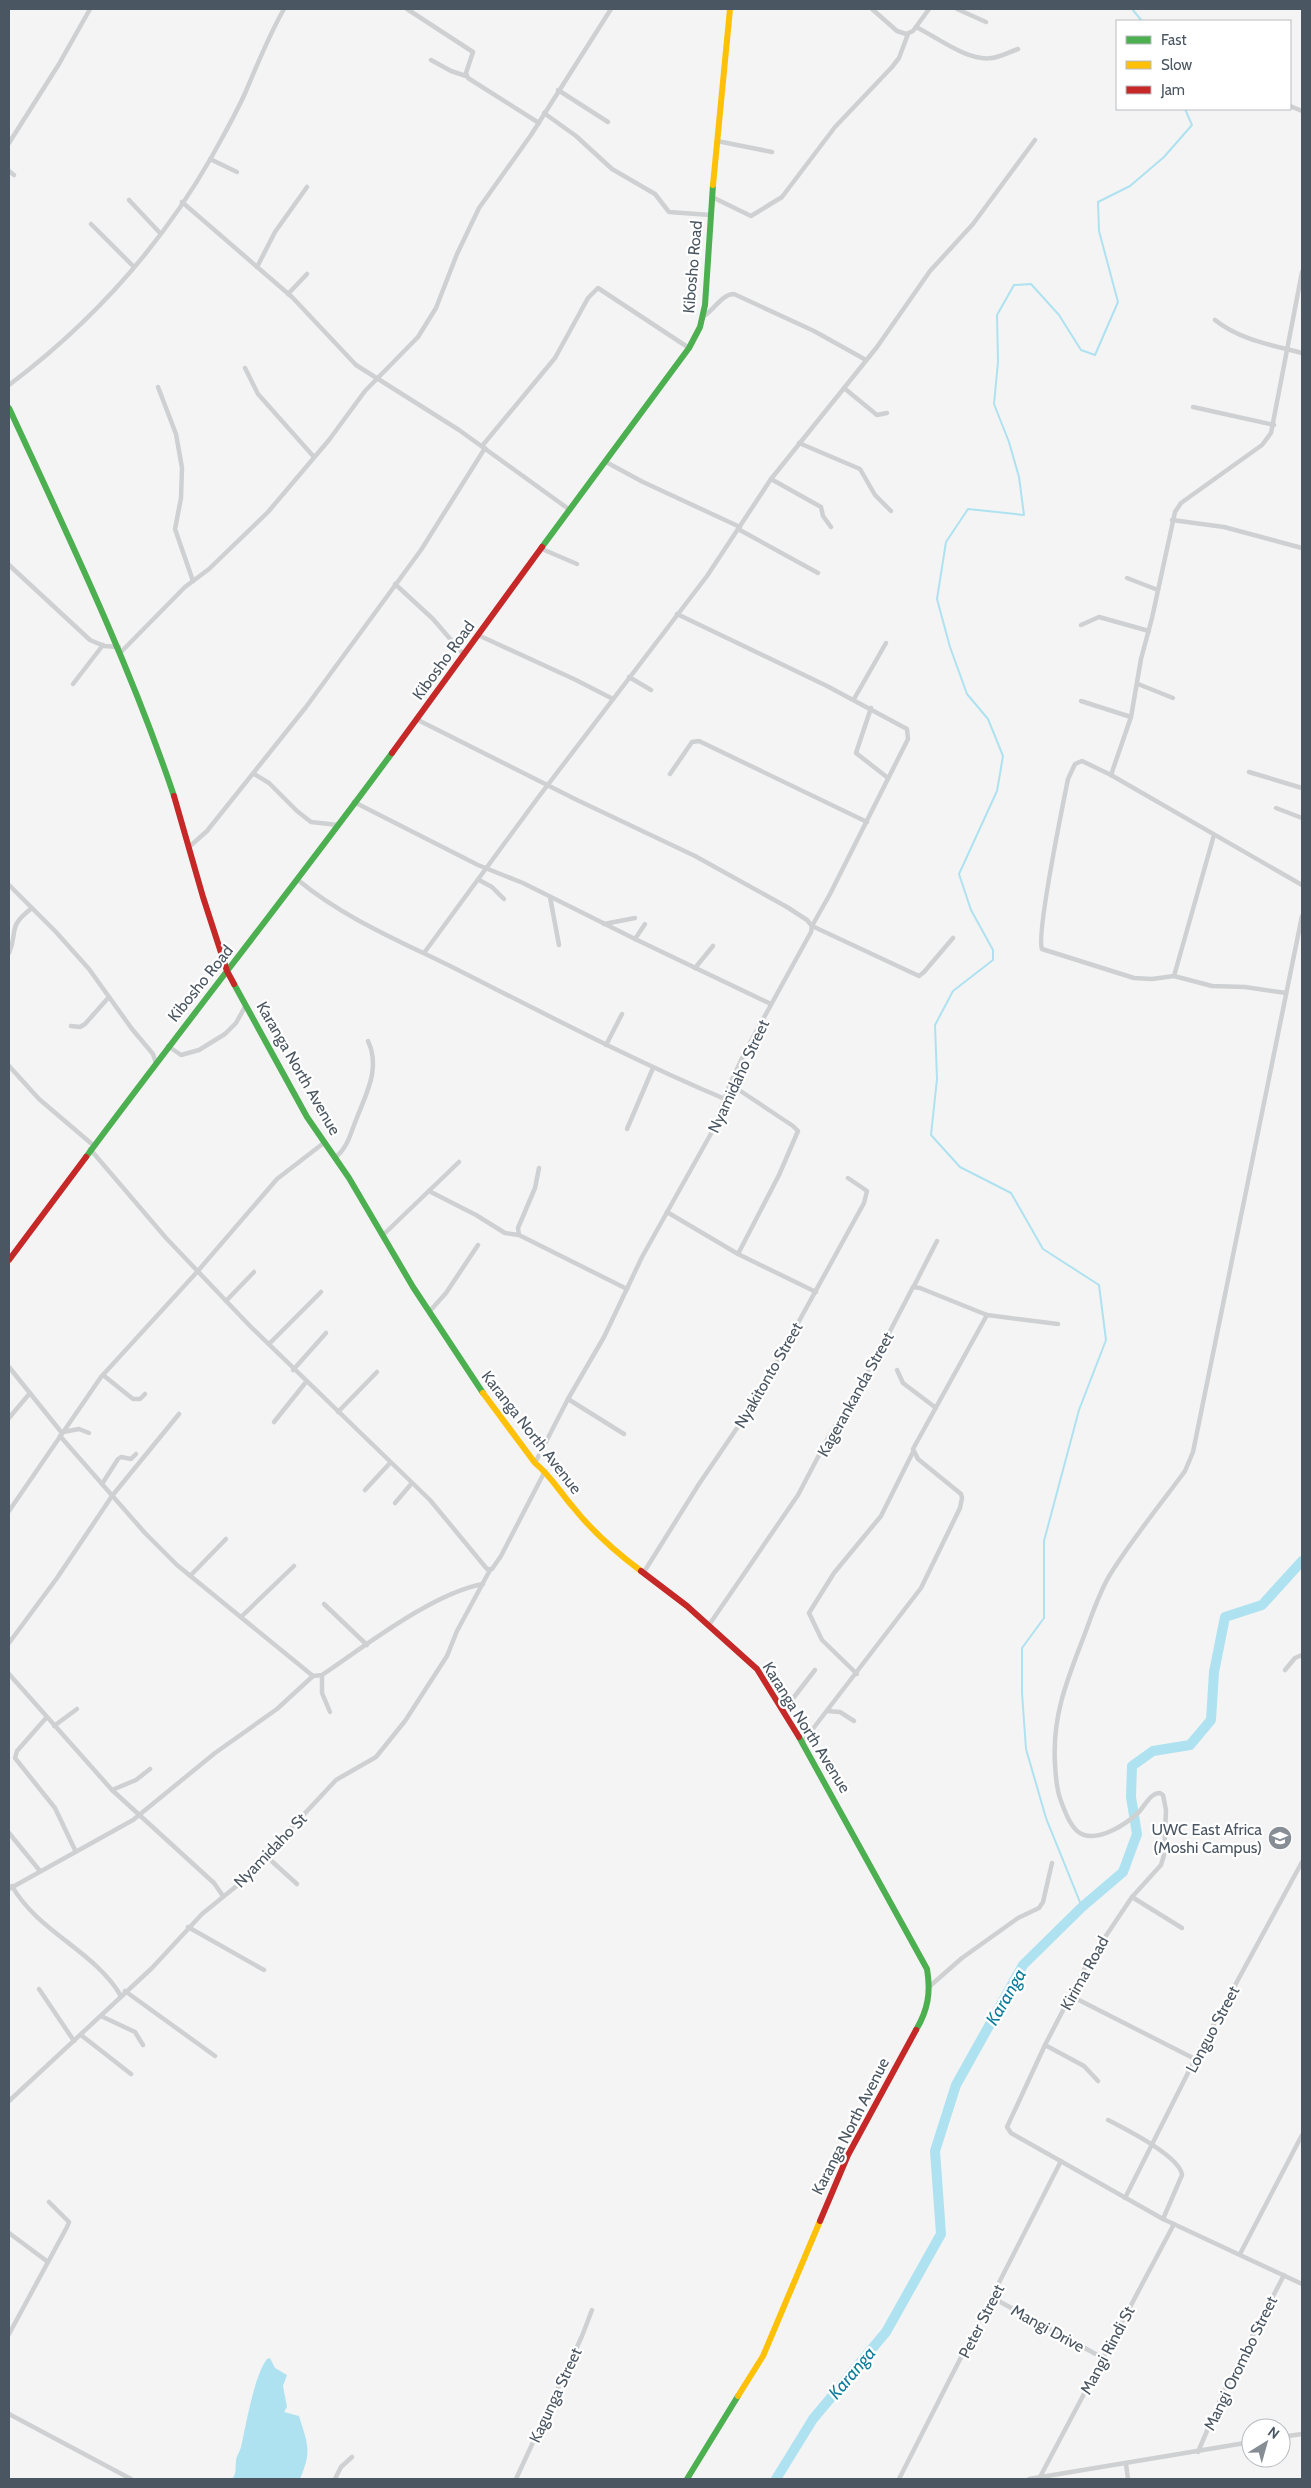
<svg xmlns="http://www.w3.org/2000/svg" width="1311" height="2488" font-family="Cabin,sans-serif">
	<rect width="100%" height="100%" fill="#f4f4f4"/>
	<path fill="#aee2f0" d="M270,2358l5,10 12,7 -4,11 4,21 -3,5 15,4c9,29 13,35 1,63h-68c5,-6 3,-11 4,-18 0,-5 4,-9 5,-14 5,-22 13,-71 26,-88z"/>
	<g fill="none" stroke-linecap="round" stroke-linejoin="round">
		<g stroke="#aee2f0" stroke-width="2">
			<path d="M1132,9l10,12"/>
			<path d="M1082,1907l-36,-89 -20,-69 -4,-56v-45l22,-30v-77l35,-131 27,-70 -7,-55 -56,-36 -32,-56 -51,-26 -29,-32 6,-56 -2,-54 18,-34 40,-31v-10l-22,-40 -12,-36 38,-83 6,-35 -15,-37 -21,-25 -17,-47 -13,-48 9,-57 22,-33 56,6 -5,-38 -10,-35 -15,-38 4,-42 -1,-47 17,-30 17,-1 28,31 22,35 14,5 23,-53 -19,-71 -1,-29 32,-16 34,-29 28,-32 -7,-16"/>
		</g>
		<path stroke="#aee2f0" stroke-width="10" d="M776,2479l37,-60 73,-87 55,-98 -6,-83 21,-66 67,-120 59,-58 41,-35 14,-38 -6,-37 1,-31 21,-15 37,-6 21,-25 3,-48 11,-55 37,-12 40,-44"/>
		<g stroke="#ced0d2" stroke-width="4.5">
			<path d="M407,9l66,43 -7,21 2,5 71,45"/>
			<path d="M872,9l25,22 9,3 7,-3 16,-22"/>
			<path d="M957,9l29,13"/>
			<path d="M916,27c21,10 52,35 76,31 9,-1 17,-6 26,-9"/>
			<path d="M431,60l20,11 15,5"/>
			<path d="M558,90l50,32"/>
			<path d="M1290,106l12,5"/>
			<path d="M544,113l32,23 36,33 43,25 14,18 41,3"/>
			<path d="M717,141l55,11"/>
			<path d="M9,143l50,-79 31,-55"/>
			<path d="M210,159l27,13"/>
			<path d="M9,171l5,4"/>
			<path d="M712,197l39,19 31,-19 53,-70 57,-60 7,-9 9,-24"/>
			<path d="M129,200l31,33"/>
			<path d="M182,202l110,95 64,68 103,65 111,80"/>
			<path d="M91,224l43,43"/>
			<path d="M257,267l18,-35 32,-45"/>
			<path d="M288,294l19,-20"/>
			<path d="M704,316c10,-6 18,-22 30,-22l80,37 52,29"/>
			<path d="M1215,320c25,20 57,25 87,33"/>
			<path d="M245,368l13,26 56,63"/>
			<path d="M9,385c81,-61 151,-138 202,-227 12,-22 25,-44 35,-67 12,-28 23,-56 38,-82"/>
			<path d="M158,387l18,47 6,34 -1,30 -6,31 18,52"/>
			<path d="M844,388l33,27 10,-2"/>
			<path d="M1193,407l81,18"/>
			<path d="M799,443l61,26 15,26 16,16"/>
			<path d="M482,446l73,-88 33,-60 10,-10 91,60"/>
			<path d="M606,462l37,20 97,45"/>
			<path d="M771,479l50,28 2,9 8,11"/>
			<path d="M1172,520l52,7 78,21"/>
			<path d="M738,529l80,44"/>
			<path d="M542,549l35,15"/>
			<path d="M9,565l81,75 14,6 15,1"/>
			<path d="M1127,578l31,12"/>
			<path d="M395,584l38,35 31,36"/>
			<path d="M677,614l150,72 80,43 1,10 -78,155 -18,32 107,50 5,-4 29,-34"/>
			<path d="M1081,625l18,-8 50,14"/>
			<path d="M478,635l98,45 37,19"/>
			<path d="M121,652l64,-65 24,-18 59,-57 61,-72 36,-49 53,-54 18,-29 21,-54 22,-46 52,-73 80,-126"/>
			<path d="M629,677l22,13"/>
			<path d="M73,684l30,-39"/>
			<path d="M1138,684l35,14"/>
			<path d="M854,699l32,-56"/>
			<path d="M1081,701l50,16"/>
			<path d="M871,708l-15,45 32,25"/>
			<path d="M416,719l161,81 118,56 92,51 20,13 5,6 -1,6 -66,120 -15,32 -17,46 -71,127 -38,80 -36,62 -33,64"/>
			<path d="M1249,772l53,16"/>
			<path d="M254,774l15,9 28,28 14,11 27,3"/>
			<path d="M670,774l22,-32 7,-1 168,81"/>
			<path d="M1111,775l20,-58 10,-58 11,-41 23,-106 6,-9 81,-58 9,-12 31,-161"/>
			<path d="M354,802l124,63 45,18 112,56 136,65"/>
			<path d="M1276,808l26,10"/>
			<path d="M189,847l18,-16 99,-124 115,-157 64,-102"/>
			<path d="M298,880c48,40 109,64 164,92 87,44 173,89 263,127"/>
			<path d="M479,880l13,7 12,12"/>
			<path d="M9,885l47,47 33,37 43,60 21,25 3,9"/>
			<path d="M550,897l9,48"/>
			<path d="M1302,916l-109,536 -8,19c-25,34 -52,67 -74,102 -12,19 -19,42 -27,63 -17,44 -32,80 -29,128 1,13 1,25 6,37 4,11 11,31 23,34 18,5 42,-11 54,-22 7,-7 12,-20 22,-20l3,2 3,15 -2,45 -3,10 -29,32 -45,67 -42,81 -38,82 4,6 152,86 139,65"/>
			<path d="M604,924l31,-6"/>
			<path d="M635,939l10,-15"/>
			<path d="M9,953c10,-23 -3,-25 23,-45"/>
			<path d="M424,953l113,-154 170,-223 64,-97 106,-132 53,-76 43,-47 62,-84"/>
			<path d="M695,968l18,-22"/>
			<path d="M1174,976l40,-141"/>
			<path d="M1286,993l-41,-6 -33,-1 -38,-10 -22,3 -18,-1 -92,-29c-6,-14 21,-145 26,-170l7,-15 7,-3 29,14 191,110"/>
			<path d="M71,1026l9,1 5,-3 24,-27"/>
			<path d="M606,1045l16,-31"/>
			<path d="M168,1046l13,9 18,-5 26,-16 11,-11 10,-18"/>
			<path d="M9,1066l30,33 54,46"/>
			<path d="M730,1084l63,42 5,5 -19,44 -41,79"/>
			<path d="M627,1129l26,-61"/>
			<path d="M90,1149l76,89 84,88 180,174 57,69h5l9,-13 44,-85"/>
			<path d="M335,1158c13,-11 15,-23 21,-38 10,-26 25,-52 12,-79"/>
			<path d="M539,1168l-4,20 -17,40 1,7 108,54"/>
			<path d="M429,1191l47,24 29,18 14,2"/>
			<path d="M667,1212l71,42 78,38"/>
			<path d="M383,1235l76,-73"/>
			<path d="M914,1286l23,-45"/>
			<path d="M226,1301l28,-29"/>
			<path d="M429,1312l17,-19 32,-48"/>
			<path d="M269,1344l52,-52"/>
			<path d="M9,1367l53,66"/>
			<path d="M293,1370l33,-37"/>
			<path d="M897,1370l6,13 33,25"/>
			<path d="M103,1375l30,24h7l5,-5"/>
			<path d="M568,1399l56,35"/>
			<path d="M338,1412l39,-40"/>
			<path d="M9,1418l21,-25"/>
			<path d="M274,1422l32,-40"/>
			<path d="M63,1432l16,-3 10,4"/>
			<path d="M60,1436l85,97 32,32 136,111 9,-1c43,-29 111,-82 161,-91"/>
			<path d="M102,1484l16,-25 3,-2 10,2 5,-5"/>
			<path d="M365,1490l25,-27"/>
			<path d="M395,1503l17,-20"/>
			<path d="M9,1511l92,-134 96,-105 80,-93 48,-37"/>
			<path d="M644,1572l55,-88 55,-81 110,-200 3,-12 -19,-13"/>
			<path d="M190,1576l36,-37"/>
			<path d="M324,1604l43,41"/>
			<path d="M241,1617l53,-51"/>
			<path d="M709,1625l89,-130 30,-57 47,-78 38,-73 7,1 67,27 71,9"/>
			<path d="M9,1643l48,-65 55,-82 67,-82"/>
			<path d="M1285,1670l10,-12 7,-3"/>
			<path d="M9,1674l103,116 102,93 9,13"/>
			<path d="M857,1674l-35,-34 -13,-27 25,-40 47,-57 32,-64"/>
			<path d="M322,1675v18l8,19"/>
			<path d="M784,1710l31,-40"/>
			<path d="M827,1711l13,1 14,9"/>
			<path d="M46,1718l-29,33 -2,7 40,50 20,42"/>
			<path d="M54,1726l23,-17"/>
			<path d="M802,1743l119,-155 39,-80 2,-10 -1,-4 -43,-35 -5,-10 74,-134"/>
			<path d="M112,1790l24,-10 14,-11"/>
			<path d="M9,1833l31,38"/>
			<path d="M266,1856l31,28"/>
			<path d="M12,1886c26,46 83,65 109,110"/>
			<path d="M9,1889l124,-69 82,-67 62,-44 36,-33"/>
			<path d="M1132,1897l50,31"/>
			<path d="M188,1927l76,43"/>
			<path d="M930,1986l32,-28 56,-40 21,-10 4,-6 9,-39"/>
			<path d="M39,1989l35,52"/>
			<path d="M125,1991l90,65"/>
			<path d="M1071,1996l124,63"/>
			<path d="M101,2016l34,16 8,13"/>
			<path d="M81,2035l50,39"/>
			<path d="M1045,2045l39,21 14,15"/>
			<path d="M9,2101l143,-133 50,-54 37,-30 97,-104 40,-23 29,-36 42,-65 10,-25 33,-61"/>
			<path d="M1108,2120c17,9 72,36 74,55l-19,44"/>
			<path d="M1125,2198l70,-139 107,-197"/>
			<path d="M9,2233l39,29"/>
			<path d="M1240,2254l62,-119"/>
			<path d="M993,2298l110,60"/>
			<path d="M9,2334l58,-107 2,-5 -20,-20"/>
			<path d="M9,2414l122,65"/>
			<path d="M1281,2437l21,-3"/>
			<path d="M1198,2452l25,-59 61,-118"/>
			<path d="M1126,2464l2,15"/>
			<path d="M1040,2477l134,-253"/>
			<path d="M335,2479l6,-12 11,-10"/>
			<path d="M516,2479l66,-143 10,-26"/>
			<path d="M899,2479l162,-318"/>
			<path d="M1029,2479l222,-37"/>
		</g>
		<g stroke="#4caf50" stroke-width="6">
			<path d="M9,408c59,128 120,254 165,388"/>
			<path d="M542,547l147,-199 11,-21 5,-22 8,-120"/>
			<path d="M234,984l73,133 42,61 64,109 70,106"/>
			<path d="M86,1157c101,-136 206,-268 306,-404"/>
			<path d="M799,1737l128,232c4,23 1,41 -11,61"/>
			<path d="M687,2479l51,-83"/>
		</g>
		<g stroke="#ffc107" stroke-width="6">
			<path d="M713,185l17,-176"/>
			<path d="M483,1393l52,70c15,12 25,29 38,44 19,24 44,46 68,64"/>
			<path d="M738,2396l25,-40 57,-135"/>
		</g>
		<g stroke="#c62828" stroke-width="6">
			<path d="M392,753l150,-206"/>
			<path d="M174,796l29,101 24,74 7,13"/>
			<path d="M9,1260l77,-103"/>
			<path d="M641,1571l46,35 70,63 42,68"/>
			<path d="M820,2221l28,-66 68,-125"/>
		</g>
	</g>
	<defs>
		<g id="school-disc" transform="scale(1.25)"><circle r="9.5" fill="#868d94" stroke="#fff"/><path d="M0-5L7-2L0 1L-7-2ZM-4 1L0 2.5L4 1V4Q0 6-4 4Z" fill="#fff"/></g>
	</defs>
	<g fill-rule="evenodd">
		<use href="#school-disc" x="1280" y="1838"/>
	</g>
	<g text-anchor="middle" stroke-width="4.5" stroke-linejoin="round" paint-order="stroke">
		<g font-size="16" fill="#4a5661" stroke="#fff">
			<text transform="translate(692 267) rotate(-85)" y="6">Kibosho Road</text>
			<text transform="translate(443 660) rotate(-54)" y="6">Kibosho Road</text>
			<text transform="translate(200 983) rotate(-51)" y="6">Kibosho Road</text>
			<text transform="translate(299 1068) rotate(60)" y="6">Karanga North Avenue</text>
			<text transform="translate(738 1076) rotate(-65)" y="6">Nyamidaho Street</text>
			<text transform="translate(768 1375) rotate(-60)" y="6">Nyakitonto Street</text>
			<text transform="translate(855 1394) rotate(-61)" y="6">Kagerankanda Street</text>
			<text transform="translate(532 1432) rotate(52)" y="6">Karanga North Avenue</text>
			<text transform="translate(807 1727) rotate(58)" y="6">Karanga North Avenue</text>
			<text transform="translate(270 1850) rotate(-46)" y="6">Nyamidaho St</text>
			<text transform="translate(1084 1973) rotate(-61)" y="6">Kirima Road</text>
			<text transform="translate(1212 2029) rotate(-62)" y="6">Longuo Street</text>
			<text transform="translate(850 2126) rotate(-63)" y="6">Karanga North Avenue</text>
			<text transform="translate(981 2321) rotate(-63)" y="6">Peter Street</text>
			<text transform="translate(1048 2328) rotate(29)" y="6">Mangi Drive</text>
			<text transform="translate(1107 2350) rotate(-62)" y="6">Mangi Rindi St</text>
			<text transform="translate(1240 2363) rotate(-64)" y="6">Mangi Orombo Street</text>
			<text transform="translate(555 2395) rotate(-65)" y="6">Kagunga Street</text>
		</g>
		<g font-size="16" fill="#4a5661" stroke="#fff" text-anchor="end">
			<text x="1262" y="1835">UWC East Africa<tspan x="1262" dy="18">(Moshi Campus)</tspan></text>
		</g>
		<g font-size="18" font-style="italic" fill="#0c7c9b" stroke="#fff">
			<text transform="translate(1006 1997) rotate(-60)" y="6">Karanga</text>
			<text transform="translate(852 2373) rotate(-50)" y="6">Karanga</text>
		</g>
	</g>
	<rect width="1311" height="2488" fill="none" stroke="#4a5661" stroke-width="20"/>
	<rect x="1116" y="20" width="175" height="90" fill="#ffffff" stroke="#b7bbc0"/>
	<rect x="1126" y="36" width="25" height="8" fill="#4caf50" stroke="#b7bbc0"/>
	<text x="1161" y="45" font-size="15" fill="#4a5661">Fast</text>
	<rect x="1126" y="61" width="25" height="8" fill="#ffc107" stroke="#b7bbc0"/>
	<text x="1161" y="70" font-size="15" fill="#4a5661">Slow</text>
	<rect x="1126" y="86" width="25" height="8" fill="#c62828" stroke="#b7bbc0"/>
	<text x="1161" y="95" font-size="15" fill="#4a5661">Jam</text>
	<g transform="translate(1266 2443) rotate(37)"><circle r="24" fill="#ffffff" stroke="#b7bbc0"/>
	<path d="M0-4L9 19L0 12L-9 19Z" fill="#868d94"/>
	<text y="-8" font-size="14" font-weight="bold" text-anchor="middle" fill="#4a5661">N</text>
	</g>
</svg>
